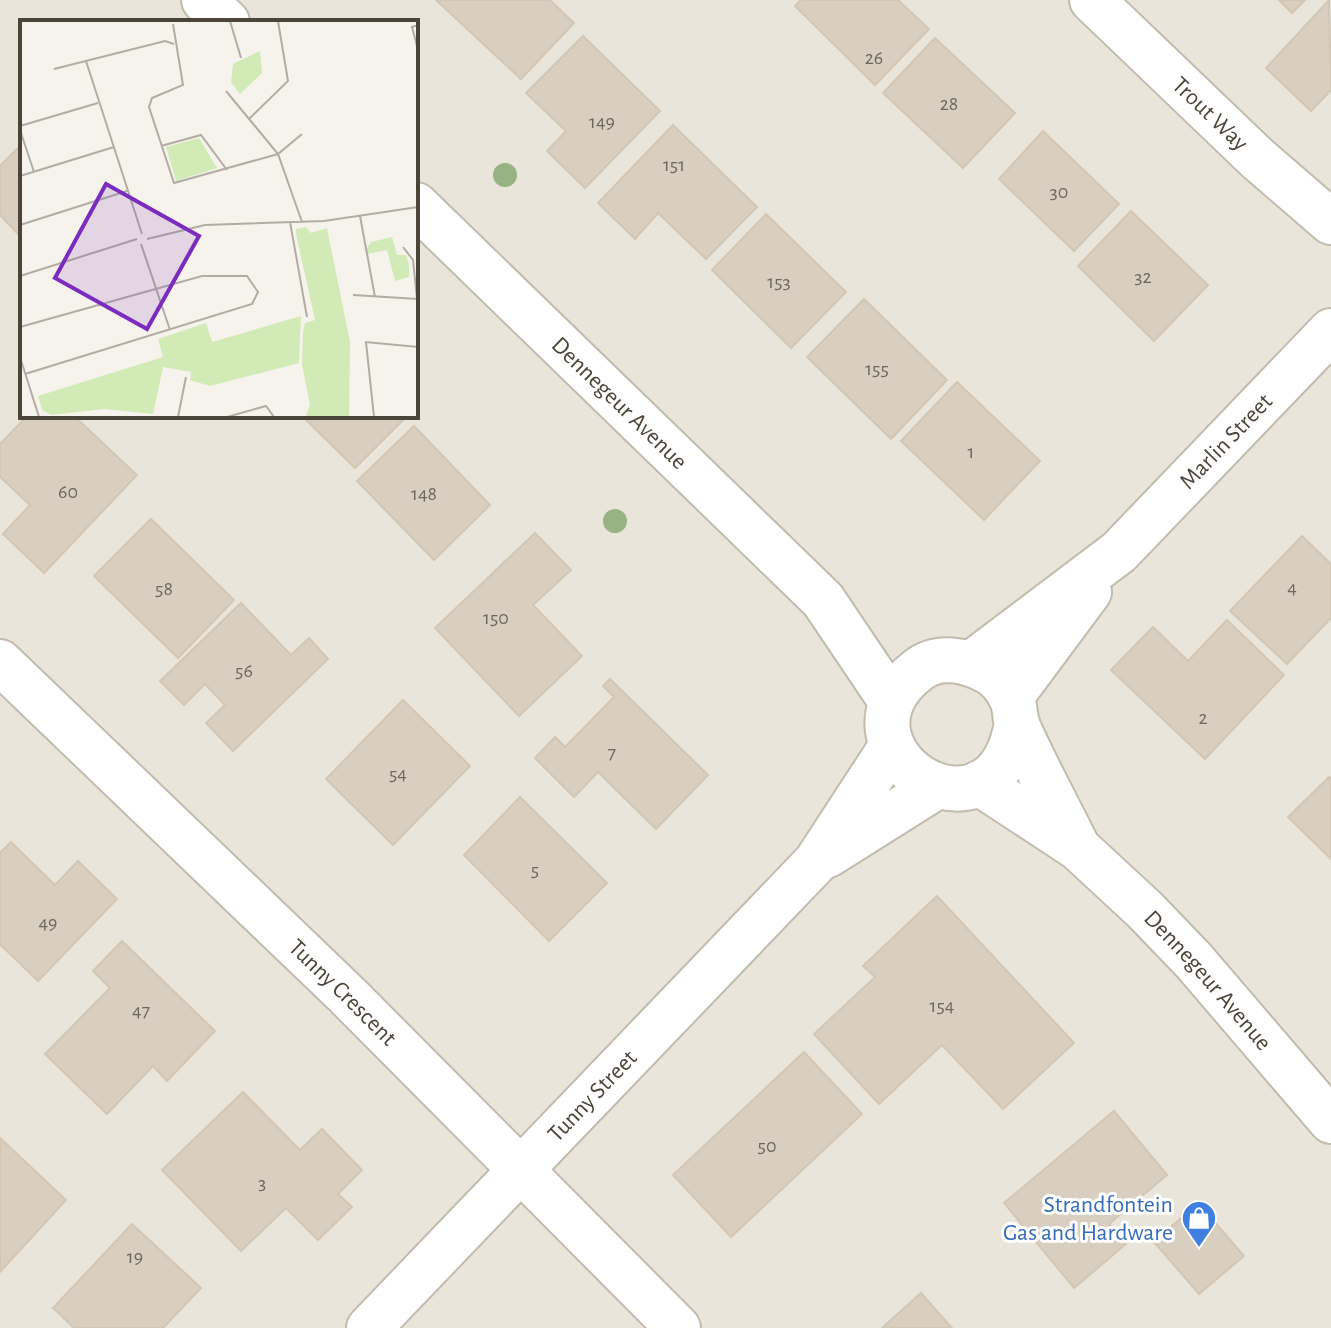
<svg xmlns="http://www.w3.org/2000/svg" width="1331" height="1328" font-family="'Alegreya Sans',sans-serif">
	<rect width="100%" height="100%" fill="#f6f3ec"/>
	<path fill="#eae5da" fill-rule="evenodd" d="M0,0h1331v1328h-1331zM22,22h394v394h-394z"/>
	<g fill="#d8cfc1" stroke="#d3c7b4" stroke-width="2">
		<path d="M436,0h114l24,23 -53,56z"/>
		<path d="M801,0h97l31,29 -54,56 -80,-79z"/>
		<path d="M1279,0h26l-13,13z"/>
		<path d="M1329,0l2,90 -20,21 -45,-43z"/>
		<path d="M583,36l77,75 -75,77 -38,-37 19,-20 -40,-38z"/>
		<path d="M935,38l80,75 -52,55 -80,-75z"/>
		<path d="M673,125l84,82 -51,52 -48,-46 -23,26 -37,-36z"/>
		<path d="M1043,131l76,73 -45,47 -75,-72z"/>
		<path d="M22,144v92l-1,1 -21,-22v-49z"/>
		<path d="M1131,211l77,74 -54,56 -76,-75z"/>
		<path d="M766,214l80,78 -55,56 -79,-78z"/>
		<path d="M864,299l83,81 -56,59 -84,-82z"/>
		<path d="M957,382l83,79 -56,59 -83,-79z"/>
		<path d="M27,416h47l63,59 -93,98 -41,-39 27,-29 -30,-28v-33z"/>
		<path d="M302,416h97l4,4 -48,48z"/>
		<path d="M414,426l76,79 -56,55 -77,-79z"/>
		<path d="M151,519l83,81 -56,58 -84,-82z"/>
		<path d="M535,533l36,37 -38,35 49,51 -63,60 -84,-88z"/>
		<path d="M1302,536l29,28v54l-44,46 -57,-53z"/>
		<path d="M241,603l50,52 18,-17 19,21 -95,92 -27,-28 19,-18 -20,-21 -21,21 -24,-24z"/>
		<path d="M1227,620l57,55 -79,84 -94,-89 42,-43 35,34z"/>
		<path d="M610,679l98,96 -52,54 -58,-57 -24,25 -39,-39 20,-21 10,10 49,-50 -11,-11z"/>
		<path d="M403,700l67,66 -77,79 -67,-66z"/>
		<path d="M1329,777l2,1v81l-43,-42z"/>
		<path d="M520,797l87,86 -58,58 -85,-86z"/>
		<path d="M11,842l44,43 23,-24 39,38 -79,82 -38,-37v-91z"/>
		<path d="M937,896l137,147 -71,66 -61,-64 -63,59 -65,-70 61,-57 -12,-11z"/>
		<path d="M122,941l93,90 -48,50 -14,-15 -46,48 -62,-60 65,-66 -17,-17z"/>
		<path d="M804,1052l58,62 -131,123 -58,-62z"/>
		<path d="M243,1092l57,58 22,-21 40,41 -24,24 14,13 -34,33 -32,-32 -45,43 -79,-81z"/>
		<path d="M1114,1111l53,64 -58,49 17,20 -52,44 -70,-85z"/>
		<path d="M0,1138l66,62 -66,72z"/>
		<path d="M1198,1203l46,53 -45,38 -45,-52z"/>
		<path d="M132,1224l69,64 -38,40h-89l-21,-20z"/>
		<path d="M921,1293l31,35h-70z"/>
	</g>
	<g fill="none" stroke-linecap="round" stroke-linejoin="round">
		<g stroke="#c2bbae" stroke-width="48">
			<g id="minor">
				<path d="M204,0l23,22"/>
				<path id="s1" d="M1092,0l166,159 73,63"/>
				<path id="s2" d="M416,205l407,395 68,101"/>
				<path id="s3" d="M0,662l348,334 330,332"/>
				<path id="s4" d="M972,663l147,-111 212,-221"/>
				<path d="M1011,697l78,-105"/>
				<path d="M1017,723c-24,140 -199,24 -99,-53 20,-16 48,-10 69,1 10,5 19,16 24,26 5,10 3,20 7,30 18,41 40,80 60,121"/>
				<path id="s5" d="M979,783l99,65 67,62 49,51 137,160"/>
				<path d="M828,855l108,-68"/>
				<path id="s6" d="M369,1328l447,-466 75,-115"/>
			</g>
		</g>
		<use href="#minor" stroke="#fff" stroke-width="44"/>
	</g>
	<g fill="#97b381">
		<circle cx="505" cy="175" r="12"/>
		<circle cx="615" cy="521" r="12"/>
	</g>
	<defs>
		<g id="shop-pin" transform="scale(1.8)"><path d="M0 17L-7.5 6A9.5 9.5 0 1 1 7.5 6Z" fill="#3f7fe0" stroke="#fff"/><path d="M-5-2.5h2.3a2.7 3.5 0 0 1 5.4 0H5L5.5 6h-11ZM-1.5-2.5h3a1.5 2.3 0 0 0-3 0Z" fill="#fff"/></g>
	</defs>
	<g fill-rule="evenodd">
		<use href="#shop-pin" x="1199" y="1218"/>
	</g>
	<g text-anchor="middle" stroke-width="6" stroke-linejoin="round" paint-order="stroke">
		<g font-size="20" fill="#6e675b">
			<text x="874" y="64">26</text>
			<text x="949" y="110">28</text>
			<text x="602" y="128">149</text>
			<text x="674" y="171">151</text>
			<text x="1059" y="198">30</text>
			<text x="1143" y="283">32</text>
			<text x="779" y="288">153</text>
			<text x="877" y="375">155</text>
			<text x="971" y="458">1</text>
			<text x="68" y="498">60</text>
			<text x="424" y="500">148</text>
			<text x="1292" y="594">4</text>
			<text x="164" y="595">58</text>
			<text x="496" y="624">150</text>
			<text x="244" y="677">56</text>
			<text x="1203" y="724">2</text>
			<text x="612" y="759">7</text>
			<text x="398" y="780">54</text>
			<text x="535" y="876">5</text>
			<text x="48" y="929">49</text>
			<text x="942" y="1012">154</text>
			<text x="141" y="1017">47</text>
			<text x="767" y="1152">50</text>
			<text x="262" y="1189">3</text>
			<text x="135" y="1263">19</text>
		</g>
		<g font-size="24" fill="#4b4439" stroke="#fff">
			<text dy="8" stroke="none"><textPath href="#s1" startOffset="164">Trout Way</textPath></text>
			<text dy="8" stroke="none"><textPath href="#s2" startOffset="284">Dennegeur Avenue</textPath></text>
			<text dy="8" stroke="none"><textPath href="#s4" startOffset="338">Marlin Street</textPath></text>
			<text dy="8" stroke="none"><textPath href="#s5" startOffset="304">Dennegeur Avenue</textPath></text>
			<text dy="8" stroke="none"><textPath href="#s3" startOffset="476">Tunny Crescent</textPath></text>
			<text dy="8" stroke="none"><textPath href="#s6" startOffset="322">Tunny Street</textPath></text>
		</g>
		<g font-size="24" fill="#366cbe" stroke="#fff" text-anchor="end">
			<text x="1173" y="1212">Strandfontein<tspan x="1173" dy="28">Gas and Hardware</tspan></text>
		</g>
	</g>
	<g transform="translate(20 20)">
		<rect width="398" height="398" fill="#f6f3ec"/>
		<path d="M240,31l2,22 -22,21 -9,-12 2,-18zM179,118l18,30 -41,13 -10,-34zM286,207l5,6 16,-5 23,114 -1,75h-43l4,-13 -8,-39 1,-33 2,-9 10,-3 -19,-86v-5zM372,217l5,18h9l3,10v12l-14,4 -8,-31 -20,4v-6l4,-6zM281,296l-2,47 -89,23 -20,-6 1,-8 -28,-5 -10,47 -48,-5 -54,6 -9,-5 -4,-14 125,-39 -5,-18 48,-16 6,19z" fill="#d2eab5"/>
		<path fill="none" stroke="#b2ada4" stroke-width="2" d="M210,1l11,37M153,4l10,61 -31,13 -3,9 25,76 104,-29 24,-20M398,5l-6,2 6,23M66,41l56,173M34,49l111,-28 9,3M206,71l52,63 24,68M229,99l39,-38 -10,-60M0,106l78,-23M0,110l14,42M141,126l40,-11 26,35M0,156l94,-29M340,196l15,81M270,202l17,95M0,205l107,-34M127,219l58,-14 119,-4 94,-14M121,224l29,86M383,227l10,13 4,39M0,256l117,-37M333,275l65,4M0,307l182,-51h45l11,16 -6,12 -227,70M0,337l19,60M43,397h81M158,397l8,-40M207,397l39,-11 8,11M354,397l-8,-75 52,5"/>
		<path fill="#7b2cbf" fill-opacity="0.15" stroke="#7b2cbf" stroke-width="4" d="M86,164l93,52 -52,93 -92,-51z"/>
		<rect width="398" height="398" fill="none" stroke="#4b4439" stroke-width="4"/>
	</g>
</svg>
